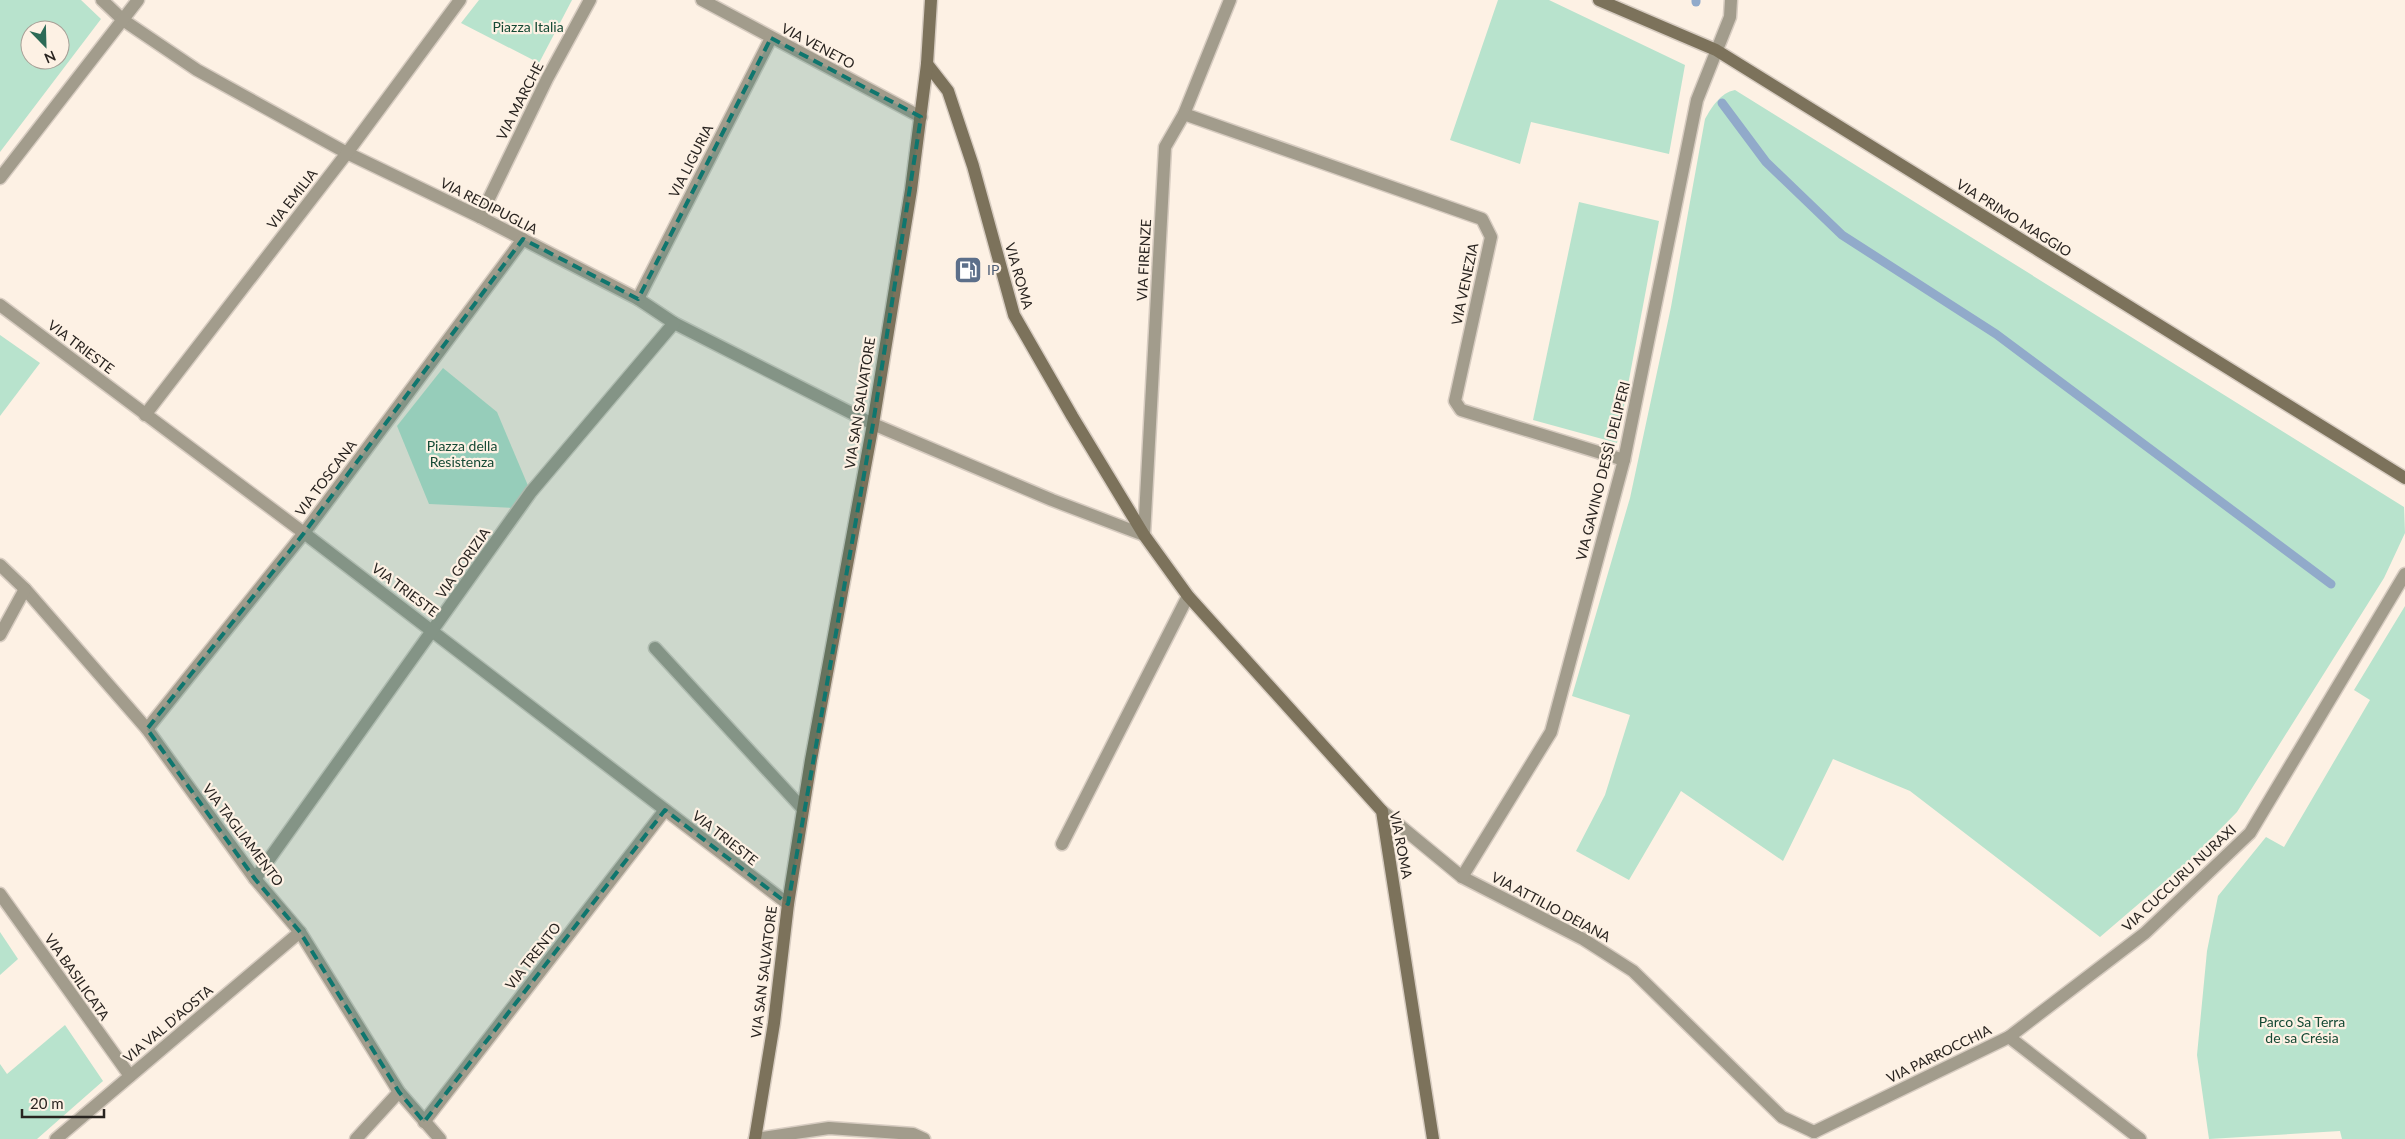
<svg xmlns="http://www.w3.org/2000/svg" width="2405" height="1139" font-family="Lato,sans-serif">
	<rect width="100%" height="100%" fill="#fdf1e4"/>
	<g fill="#b8e3cd" fill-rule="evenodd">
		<path d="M0,0h81l20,19 -101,133zM30,30h30v30h-30z"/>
		<path d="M479,0h93l-33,63 -78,-40z"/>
		<path d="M1498,0h51l136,65 -16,89 -138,-32 -11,42 -70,-24z"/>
		<path d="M1735,90l669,417 1,26 -21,45 -147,234 -46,47 -91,78 -190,-146 -77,-32 -50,102 -102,-70 -52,89 -53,-29 29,-56 25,-80 -58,-19 58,-198 41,-191 34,-188c7,-12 15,-26 30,-29z"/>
		<path d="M1579,202l80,19 -42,222 -84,-23z"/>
		<path d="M0,335l40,28 -40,53z"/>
		<path d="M443,368l54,44 32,76 -15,20 -85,-4 -32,-78z"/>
		<path d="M2405,606v533h-63l-2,-8 -131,8 -12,-84 10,-104 11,-55 48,-59 18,10 86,-147 -16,-10z"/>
		<path d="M0,932l18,27 -18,16z"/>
		<path d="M65,1025l38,56 -66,58h-37v-75l7,10z"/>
	</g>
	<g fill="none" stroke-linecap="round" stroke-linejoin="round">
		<g stroke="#91aaca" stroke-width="9">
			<path d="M1696,0v2"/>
			<path d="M1722,103l44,59 76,73 154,99 335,250"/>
		</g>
		<g stroke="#d7ccc1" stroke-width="15">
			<g id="street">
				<path d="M102,0l21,20 74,50 150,83 133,64 158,82 36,24 199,101 179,76 92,35 21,-388 19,-33 46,-114"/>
				<path d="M702,0l219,117"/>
				<path d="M1184,114l298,105 9,18 -36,164 6,9 163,50"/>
				<path d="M0,178l138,-178"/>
				<path d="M480,217l67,-138 43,-79"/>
				<path d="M638,299l133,-261"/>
				<path d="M0,305l304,228 484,371"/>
				<path d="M145,415l202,-262 113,-153"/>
				<path d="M0,565l25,24 122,140 108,150 45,53 99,160 41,47"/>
				<path d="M0,635l25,-46"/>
				<path d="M655,648l148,161"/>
				<path d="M147,729l157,-196 219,-294"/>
				<path d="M1382,811l80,66 121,62 50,32 149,146 32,15"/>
				<path d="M1062,844l126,-248"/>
				<path d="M1462,877l89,-145 73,-272 73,-360 33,-83 1,-17"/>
				<path d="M255,879l276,-387 143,-169"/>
				<path d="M0,894l130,182"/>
				<path d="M2009,1037l131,102"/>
				<path d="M424,1122l241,-312"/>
				<path d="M1814,1132l195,-95 136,-104 105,-100 155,-259"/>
				<path d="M56,1139l244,-207"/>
				<path d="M356,1139l43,-47"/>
				<path d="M755,1139l74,-11 84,6 11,5"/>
			</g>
		</g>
		<g stroke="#d7ccc1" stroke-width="15">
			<g id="secondary">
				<path d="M1599,0l117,50 689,428"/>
				<path d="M927,64l21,27 25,75 41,149 58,101 72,119 44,61 194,215 51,328"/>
				<path d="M755,1139l19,-116 14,-119 23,-144 62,-336 38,-234 16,-126 4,-64"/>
			</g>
		</g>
		<use href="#street" stroke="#a29c8c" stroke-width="12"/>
		<use href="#secondary" stroke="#7c725b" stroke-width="12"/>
	</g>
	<path fill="#0f766e" fill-opacity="0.2" stroke="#0f766e" stroke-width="4" stroke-dasharray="10 6" stroke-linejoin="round" d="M771,38l150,79 -48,307 -85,480 -123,-94 -241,312 -25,-30 -99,-160 -45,-53 -108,-150 157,-196 219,-294 115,60z"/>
	<defs>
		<g id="fuel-square" transform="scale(1.4375)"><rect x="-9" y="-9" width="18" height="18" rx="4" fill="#5c6f8a" stroke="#fdf1e4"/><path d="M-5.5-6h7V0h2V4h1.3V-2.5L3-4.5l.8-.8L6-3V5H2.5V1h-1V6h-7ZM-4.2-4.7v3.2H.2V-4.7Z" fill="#fff"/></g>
	</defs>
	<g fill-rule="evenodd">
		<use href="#fuel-square" x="968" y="270"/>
	</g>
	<g text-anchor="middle" stroke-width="4.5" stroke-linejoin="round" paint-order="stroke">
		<g font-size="14" fill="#144934" stroke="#fdf1e4">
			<text x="528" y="32">Piazza Italia</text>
			<text x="462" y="451">Piazza della<tspan x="462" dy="16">Resistenza</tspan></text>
			<text x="2302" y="1027">Parco Sa Terra<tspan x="2302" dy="16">de sa Crésia</tspan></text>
		</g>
		<g font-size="14" fill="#292420" stroke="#fdf1e4">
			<text transform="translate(818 46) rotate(28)" y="5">VIA VENETO</text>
			<text transform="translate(520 101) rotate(-63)" y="5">VIA MARCHE</text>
			<text transform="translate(691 161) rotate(-63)" y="5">VIA LIGURIA</text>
			<text transform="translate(292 199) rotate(-52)" y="5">VIA EMILIA</text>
			<text transform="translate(489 206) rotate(27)" y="5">VIA REDIPUGLIA</text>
			<text transform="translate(2014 218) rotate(32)" y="5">VIA PRIMO MAGGIO</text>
			<text transform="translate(1144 260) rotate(-87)" y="5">VIA FIRENZE</text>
			<text transform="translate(1019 276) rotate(74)" y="5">VIA ROMA</text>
			<text transform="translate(1465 284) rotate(-78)" y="5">VIA VENEZIA</text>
			<text transform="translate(81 347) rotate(37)" y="5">VIA TRIESTE</text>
			<text transform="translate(860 403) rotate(-81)" y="5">VIA SAN SALVATORE</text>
			<text transform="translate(1603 471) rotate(-76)" y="5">VIA GAVINO DESSÌ DELIPERI</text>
			<text transform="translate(326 478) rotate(-53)" y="5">VIA TOSCANA</text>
			<text transform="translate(463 563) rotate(-55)" y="5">VIA GORIZIA</text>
			<text transform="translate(405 590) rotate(37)" y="5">VIA TRIESTE</text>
			<text transform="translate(243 835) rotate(53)" y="5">VIA TAGLIAMENTO</text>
			<text transform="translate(725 838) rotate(38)" y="5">VIA TRIESTE</text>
			<text transform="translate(1401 845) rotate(79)" y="5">VIA ROMA</text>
			<text transform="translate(2179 878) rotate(-43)" y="5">VIA CUCCURU NURAXI</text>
			<text transform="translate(1551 907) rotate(28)" y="5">VIA ATTILIO DEIANA</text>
			<text transform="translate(533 956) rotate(-52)" y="5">VIA TRENTO</text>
			<text transform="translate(764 972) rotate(-83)" y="5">VIA SAN SALVATORE</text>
			<text transform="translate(77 977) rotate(55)" y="5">VIA BASILICATA</text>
			<text transform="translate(168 1024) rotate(-40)" y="5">VIA VAL D'AOSTA</text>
			<text transform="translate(1939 1054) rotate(-26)" y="5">VIA PARROCCHIA</text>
		</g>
		<g font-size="14" fill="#4e5e75" stroke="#fdf1e4" text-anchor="start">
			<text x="987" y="275">IP</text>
		</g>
	</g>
	<g transform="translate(45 45) rotate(157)"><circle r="24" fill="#fdf1e4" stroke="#a89f96"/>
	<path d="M0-4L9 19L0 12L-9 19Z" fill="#2c6a56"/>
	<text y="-8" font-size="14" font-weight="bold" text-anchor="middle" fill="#292420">N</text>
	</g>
	<path d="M22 1109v8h82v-8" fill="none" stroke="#292420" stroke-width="2.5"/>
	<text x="30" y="1109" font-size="15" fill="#292420" stroke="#fdf1e4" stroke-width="4" paint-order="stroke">20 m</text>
</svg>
